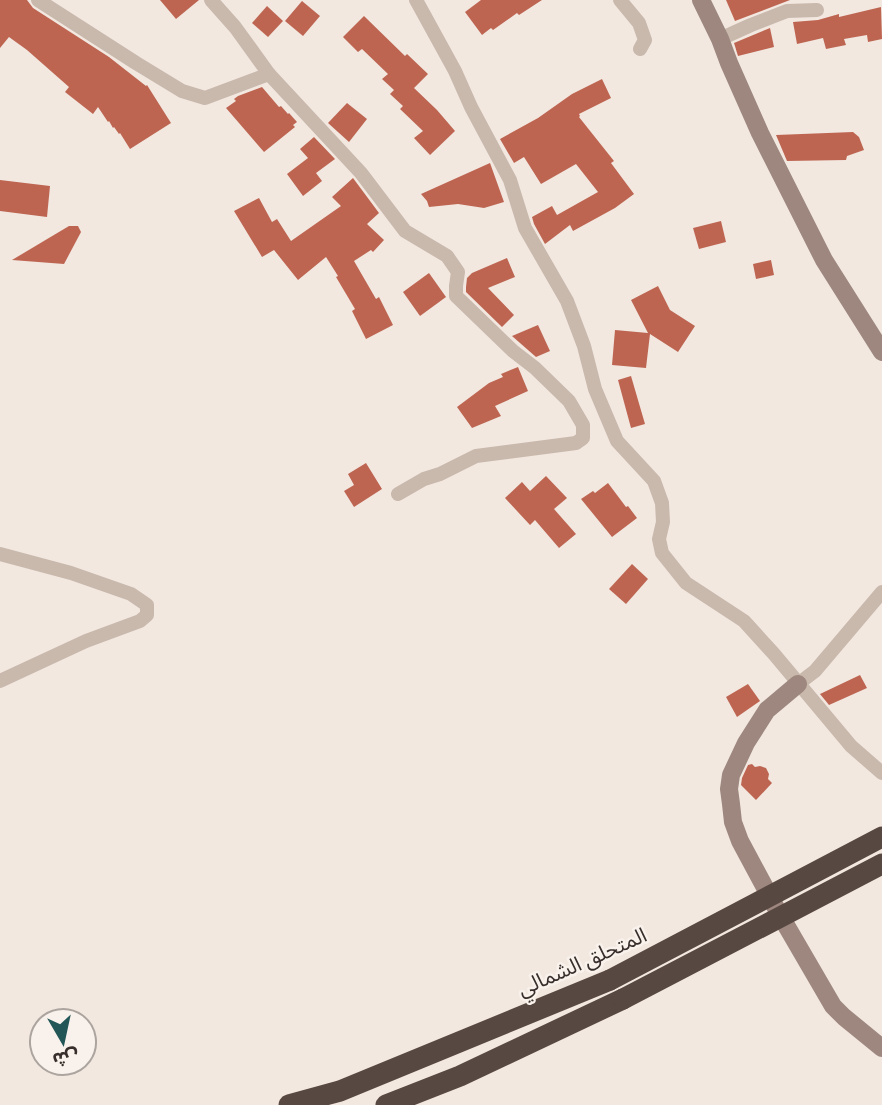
<svg xmlns="http://www.w3.org/2000/svg" width="882" height="1105" font-family="Manrope,'Noto Sans Arabic',sans-serif">
	<rect width="100%" height="100%" fill="#f2e8e0"/>
	<g fill="#be6552">
		<path d="M0,0h27l6,8 76,49 37,29 1,-1 24,38 -41,26 -10,-16 -1,1 -5,-7 -1,1 -4,-7 -1,1 -10,-15 -5,7 -28,-22 4,-5 -42,-37 -18,-13 -9,11z"/>
		<path d="M160,0h39l-23,19z"/>
		<path d="M481,0h61l-23,15 -2,-2 -24,17 -2,-2 -9,7 -17,-23z"/>
		<path d="M726,0h64l-55,21z"/>
		<path d="M302,1l18,15 -17,20 -18,-15z"/>
		<path d="M267,6l16,15 -15,16 -16,-14z"/>
		<path d="M881,7l1,32 -14,3 -1,-7 -23,4 2,6 -20,4 -3,-11 -26,6 -4,-22 25,-2 21,-6v3z"/>
		<path d="M364,16l41,40 2,-2 21,20 -14,14 23,22 18,21 -25,24 -16,-17 9,-7 -23,-22 3,-3 -13,-12 4,-4 -12,-11 6,-5 -26,-25 -4,3 -15,-15z"/>
		<path d="M770,28l4,19 -36,9 -4,-13z"/>
		<path d="M602,79l9,19 -32,16 1,2 -1,1 35,44 -3,2 23,31 -19,14 -42,23 -3,-6 -25,19 -11,-20 -2,-7 20,-11 5,9 41,-23 -22,-28 -35,20 -17,-27 -10,6 -14,-24 38,-21 34,-24z"/>
		<path d="M262,87l17,20 2,-1 7,8 1,-1 8,9 -4,3 2,2 -31,25 -38,-44 10,-7 -2,-2 4,-3z"/>
		<path d="M347,103l20,16 -18,23 -21,-19z"/>
		<path d="M853,132l6,5 5,13 -17,6 -1,4 -59,1 -11,-26z"/>
		<path d="M314,137l21,22 -19,14 6,8 -19,15 -16,-22 21,-16 -8,-9z"/>
		<path d="M490,163l14,39 -20,6 -26,-4 -29,3 -2,-6 -6,-7z"/>
		<path d="M353,178l26,35 -12,11 17,16 -11,12 -2,-2 -17,11 22,38 3,-2 14,28 -27,14 -14,-28 3,-2 -19,-32 2,-1 -12,-19 -28,23 -24,-30 -12,7 -28,-46 25,-13 13,24 5,-3 14,22 50,-35 -9,-9z"/>
		<path d="M0,180l50,6 -3,31 -47,-6z"/>
		<path d="M721,221l5,21 -27,7 -6,-21z"/>
		<path d="M69,226h9l3,6 -17,32 -52,-4z"/>
		<path d="M507,258l8,19 -27,11 26,27 -12,12 -36,-35v-5l1,-9 5,-5z"/>
		<path d="M771,260l3,15 -18,4 -3,-15z"/>
		<path d="M429,273l17,24 -26,19 -17,-24z"/>
		<path d="M658,286l12,24 25,16 -17,26 -28,-18 -4,34 -34,-3 3,-35 33,3 -17,-33z"/>
		<path d="M538,325l12,26 -14,6 -24,-21z"/>
		<path d="M518,367l10,24 -33,15 6,10 -29,12 -15,-21 32,-24 14,-6 -2,-3z"/>
		<path d="M631,376l14,48 -14,4 -13,-48z"/>
		<path d="M366,463l16,26 -28,18 -10,-16 10,-6 -6,-11z"/>
		<path d="M546,476l21,22 -13,11 22,25 -17,14 -24,-28 -5,5 -25,-27 17,-16 8,9z"/>
		<path d="M608,483l18,24 2,-1 9,12 -25,19 -31,-38 12,-8 2,2z"/>
		<path d="M632,564l16,15 -22,25 -17,-15z"/>
		<path d="M860,675l7,13 -38,17 -9,-11z"/>
		<path d="M748,684l12,17 -23,16 -11,-20z"/>
		<path d="M752,764l3,3 5,-1 6,2 3,6 -1,5 4,4 -16,17 -15,-15 1,-7 6,-13z"/>
	</g>
	<g fill="none" stroke-linecap="round" stroke-linejoin="round">
		<g stroke="#c9b8ac" stroke-width="14">
			<path d="M38,0l98,63 46,28 23,7 64,-24"/>
			<path d="M211,0l24,27 34,47 92,99 44,58 42,25 11,16 -2,14v10l57,55 22,17 34,33 14,24v13l-7,5 -100,13 -36,18 -16,5 -26,15"/>
			<path d="M416,0l39,71 16,36 39,73 15,48 42,73 17,45 11,43 22,52 37,40 8,22 1,19 -4,17 3,14 24,30 58,38 30,33 77,92 31,27"/>
			<path d="M620,0l19,23 6,17 -5,9"/>
			<path d="M720,39l31,-14 36,-14 30,-1"/>
			<path d="M0,554l71,19 60,21 16,11v10l-7,6 -54,20 -86,40"/>
			<path d="M798,684l17,-13 67,-79"/>
		</g>
		<g stroke="#9d877e" stroke-width="18">
			<path d="M701,0l19,39 9,24 31,70 64,127 58,92"/>
			<path d="M798,684l-31,26 -21,33 -15,32 -2,14 2,15 2,18 7,19 36,67 57,98 11,11 38,31"/>
		</g>
		<g stroke="#584842" stroke-width="21">
			<path d="M289,1105l51,-14 270,-111"/>
			<path d="M386,1105l74,-29 163,-77"/>
		</g>
		<g stroke="#584842" stroke-width="21">
			<path d="M610,980l272,-143"/>
			<path d="M623,999l259,-135"/>
		</g>
	</g>
	<g text-anchor="middle" stroke-width="5" stroke-linejoin="round" paint-order="stroke">
		<g font-size="21" fill="#382e2b" stroke="#f9f2ec">
			<text transform="translate(582 962) rotate(-24)" y="7">المتحلق الشمالي</text>
		</g>
	</g>
	<g transform="translate(63 1042) rotate(171)"><circle r="33" fill="#f9f2ec" stroke="#aca49f" stroke-width="2"/>
	<path d="M0-5L12 26L0 18L-12 26Z" fill="#235757"/>
	<text y="-10" font-size="19" font-weight="bold" text-anchor="middle" fill="#382e2b">ش</text>
	</g>
</svg>
